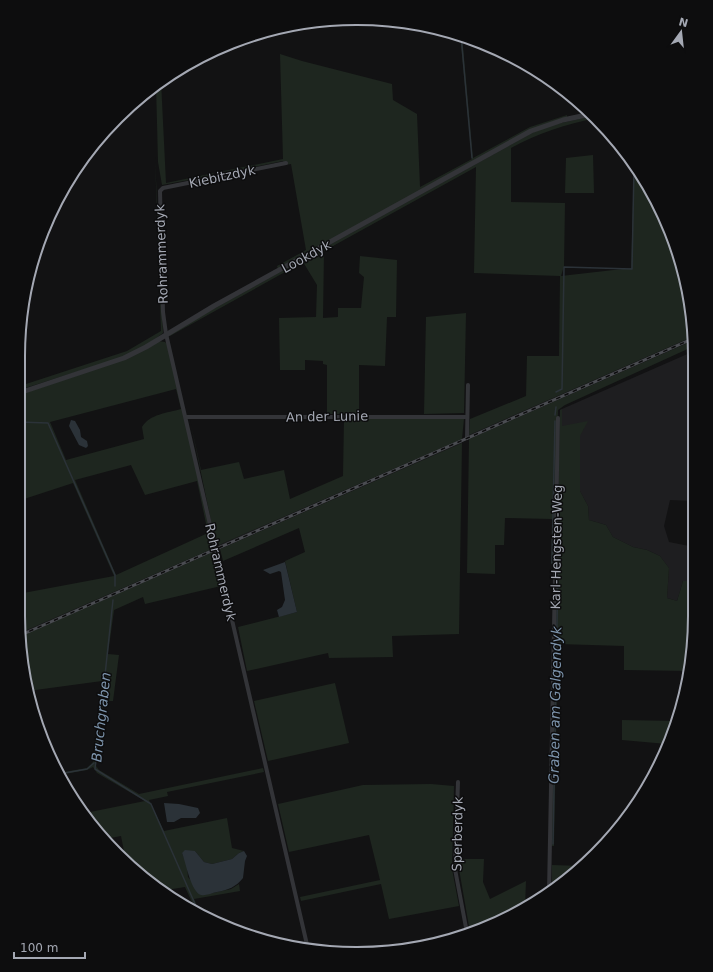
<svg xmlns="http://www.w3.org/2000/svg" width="713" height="972" font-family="'DejaVu Sans',sans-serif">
	<rect width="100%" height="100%" fill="#121213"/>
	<g fill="#1e1e20">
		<path d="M692,337v4l-223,98v-4z"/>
		<path d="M692,352l1,149 -23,-1 -6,26 5,16 25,5v34h-11l-6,20 -10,-3 2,-30 -9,-12 -13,-6 -14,-3 -20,-10 -7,-12 -17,-5 -1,-14 -8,-15v-56l4,-7 -22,-2v-17z"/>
		<path d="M462,439v4l-242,106 -1,-4z"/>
		<path d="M212,549l1,3 -192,84 -1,-3z"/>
	</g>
	<g fill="#1e261f" fill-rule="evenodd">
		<path d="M460,35h2l11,123 57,-31 37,-12v3l-35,11 -254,140 -1,-3 29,-16 -15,-86 -6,1 -2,-4 -58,12 -6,-1 64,-13 -3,-105 22,7 90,23 1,16 24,14 3,73 52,-28z"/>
		<path d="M161,81l5,102 48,-10 -3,3 -49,9 -4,-23 -2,-78z"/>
		<path d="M593,116l2,2c-30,7 -57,15 -84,30v54l54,1 -1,63 -3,10 70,-8 3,-103 35,62 23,85v25l-223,98 1,-16 56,-23 1,-40h32l1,-80 -86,-3 2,-106 -152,84 -1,67 15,-1v-9h23l3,-31 -5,-4 1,-17 37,4 -1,57h-9l-2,49 -26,-1v49h-32v-49l-4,-1v-3l-18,-1v10h-25l-1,-52 37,-1 1,-32 -14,-23 -133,74 17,78 -17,-78v-3l364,-201 18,-7z"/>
		<path d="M593,155l1,38h-29l1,-35z"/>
		<path d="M155,157l8,176 -15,11 -28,14 -101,32v-2l7,-4 101,-33 34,-20z"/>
		<path d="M466,313l-2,100 -40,1 2,-97z"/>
		<path d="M158,341l7,1 2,2 46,197 -3,1 2,7 -192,84 -2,-39 96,-18 -41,-93 -55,18 1,-106 104,-35zM176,389l5,20c-14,4 -31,5 -39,18l2,12 -78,21 -16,-38zM131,465l14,30 52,-14 11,52 -92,42 -41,-95z"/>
		<path d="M692,341v6l-127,58 -7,5 -4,154h-3l1,-45 -47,-1 -1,27h-9v29l-28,-1 2,-134z"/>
		<path d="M562,409v17l26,-5 -8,15v55l8,15 1,14 17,5 7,12 20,10 14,3 13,6 9,12 -2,30 10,3 6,-20h11v57l-5,33 -65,-1v-24l-66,-2 -4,202h-3l9,-436z"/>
		<path d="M344,419h120l-2,20 -243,106 -1,-6 -3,1 -25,-120 11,50 38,-8 5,17 40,-9 6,29 53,-23z"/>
		<path d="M462,443l-3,191 -67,2 1,21 -64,1 -1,-5 -81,18 -9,-44 59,-15 -12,-51 20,-9 -6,-24 -76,33 -3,-12z"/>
		<path d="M213,552l8,34 -76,18 -2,-7 -29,13 -6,44 11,1 -6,46h-10l-7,65 3,4 40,24 124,-26 1,4 -97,20 1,4 -19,4 15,31 63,-13 5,30 12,3 -5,2 -7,6 -20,5 -8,-2 -9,-11 -13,2 5,12 1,12 15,18 28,-6 8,-5 1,7 -46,8 7,16 -5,-4 -11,-24 -19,3 -40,-29 -5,-25 -16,3 -20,-26 60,-12 -48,-28 -4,-6 -6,3 -28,5 -1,-2 29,-5 6,-6 9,-81 -74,10 -7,-55z"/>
		<path d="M335,683l14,60 -81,18 -14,-60z"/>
		<path d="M622,720l54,1 -9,23 -45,-4z"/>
		<path d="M431,784l23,2 -2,83 7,37 -70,13 -8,-35 -80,17 -1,-4 80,-17 -11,-45 -80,17 -11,-48 85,-19z"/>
		<path d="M459,859h25l-1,23 7,17 36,-18 -1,25 -39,22 -16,4 -11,-63z"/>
		<path d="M552,865l30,1 -20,18 -10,6z"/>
	</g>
	<g fill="#2b3238">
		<path d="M71,420l4,1 5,9 1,7 6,4 1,5 -2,2 -7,-3 -10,-19z"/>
		<path d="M285,562l12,50 -18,5 -2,-7 5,-3 3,-7 -4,-28 -2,-1 -9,3 -7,-4z"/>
		<path d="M164,803l15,1 19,4 2,5 -4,5h-15l-7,4h-7z"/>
		<path d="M185,850l10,1 9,11 8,2 20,-5 7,-6 5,-2 3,5 -2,5 -2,17c-7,9 -15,12 -26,14 -5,1 -11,4 -16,3 -10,-3 -15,-32 -19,-42z"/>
	</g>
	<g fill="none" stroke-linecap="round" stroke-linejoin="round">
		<g stroke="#2b3238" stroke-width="1.5">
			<path d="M461,35l11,123"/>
			<path d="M556,392l6,-3 2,-122 68,2 2,-102"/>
			<path d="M555,415l1,-8"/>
			<path d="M18,422l30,1 67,152v11"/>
			<path d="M552,563l3,-142"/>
			<path d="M113,600l-18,169 56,35 48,109"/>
			<path d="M59,774l28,-5 7,-6"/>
			<path d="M553,844l5,-278"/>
		</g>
		<g stroke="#333438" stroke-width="4">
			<path d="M286,163l-123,25 -3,3 3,121 3,22 142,615"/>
			<path d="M186,417h281"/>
			<path d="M467,438l1,-53"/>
			<path d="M458,782l-3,87 12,64"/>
			<path d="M549,892l9,-474"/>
		</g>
		<path stroke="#333438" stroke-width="5" d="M19,393l105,-35 22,-11 68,-41 317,-175 32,-11 28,-6"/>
		<g stroke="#4a4c51" stroke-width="3">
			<path id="rail" d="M21,635l671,-296"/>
		</g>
		<use href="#rail" stroke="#0d0d0e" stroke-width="1.5" stroke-dasharray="4.5" stroke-linecap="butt"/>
	</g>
	<g text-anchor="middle" stroke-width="3" stroke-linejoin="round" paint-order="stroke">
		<g font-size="13" fill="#a4a8b3" stroke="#0d0d0e">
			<text transform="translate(222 176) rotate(-12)" y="5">Kiebitzdyk</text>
			<text transform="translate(161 254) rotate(-92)" y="5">Rohrammerdyk</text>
			<text transform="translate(306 256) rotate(-29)" y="5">Lookdyk</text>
			<text transform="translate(327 416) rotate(-1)" y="5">An der Lunie</text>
			<text transform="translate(556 547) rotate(-89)" y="5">Karl-Hengsten-Weg</text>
			<text transform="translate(221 572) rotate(77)" y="5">Rohrammerdyk</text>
			<text transform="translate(457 834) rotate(-89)" y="5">Sperberdyk</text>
		</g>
		<g font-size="14" font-style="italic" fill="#7d94ac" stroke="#0d0d0e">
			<text transform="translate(555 705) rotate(-89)" y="5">Graben am Galgendyk</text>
			<text transform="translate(101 717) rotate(-84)" y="5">Bruchgraben</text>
		</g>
	</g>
	<path d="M0 0H713V972H0ZM356 25H357A331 331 0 0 1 688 356V616A331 331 0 0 1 357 947H356A331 331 0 0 1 25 616V356A331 331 0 0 1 356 25Z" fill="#0d0d0e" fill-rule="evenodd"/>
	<path fill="none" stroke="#a4a8b3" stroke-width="2" d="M356 25H357A331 331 0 0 1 688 356V616A331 331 0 0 1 357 947H356A331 331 0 0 1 25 616V356A331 331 0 0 1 356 25Z"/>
	<g transform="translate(681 32) rotate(15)" stroke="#0d0d0e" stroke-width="3" paint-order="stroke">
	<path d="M0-3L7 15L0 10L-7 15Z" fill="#a4a8b3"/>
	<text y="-6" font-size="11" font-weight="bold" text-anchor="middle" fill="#a4a8b3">N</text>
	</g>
	<path d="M14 952v6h71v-6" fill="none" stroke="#a4a8b3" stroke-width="2"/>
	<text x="20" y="952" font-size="12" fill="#a4a8b3" stroke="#0d0d0e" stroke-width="3" paint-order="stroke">100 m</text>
</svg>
